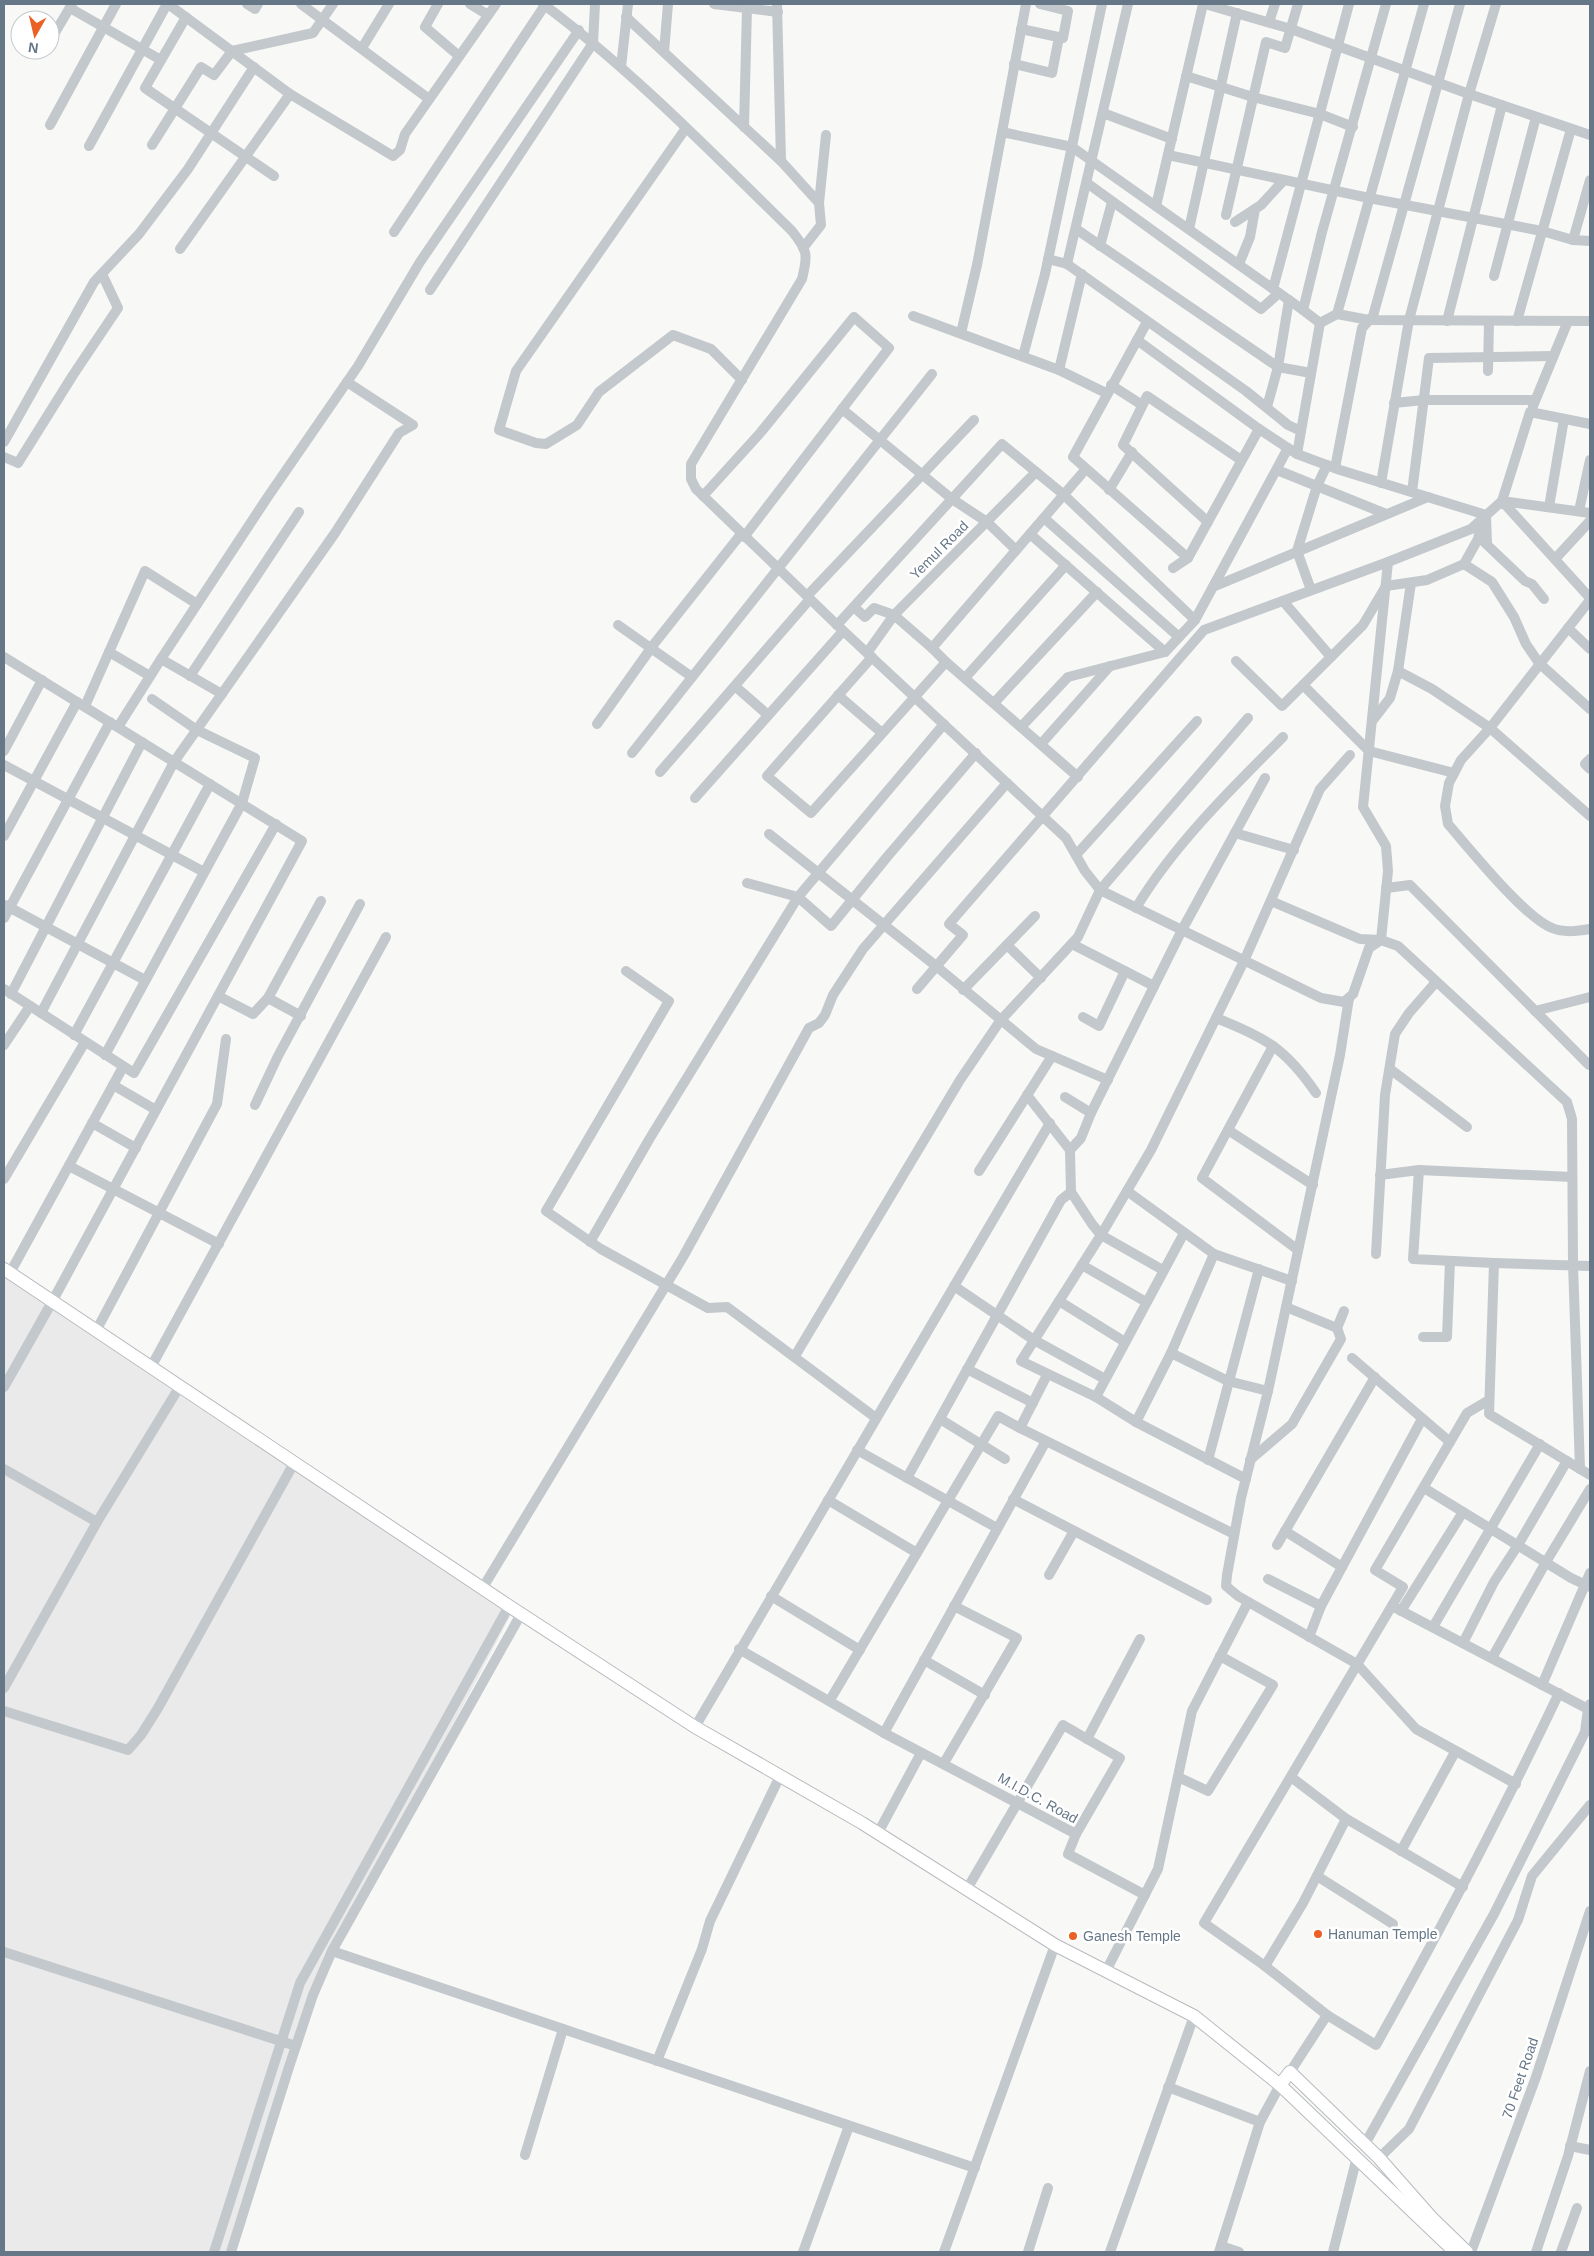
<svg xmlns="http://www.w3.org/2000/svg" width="1594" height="2256" font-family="Arial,sans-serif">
	<rect width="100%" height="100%" fill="#f8f9f6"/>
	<path fill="#e9eae9" d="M4,1268l510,341 -186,353 -102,290h-222z"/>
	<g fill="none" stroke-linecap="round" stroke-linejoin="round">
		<g stroke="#b7bbc0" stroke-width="14">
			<g id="major">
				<path d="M4,1269l505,337 186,121 167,96 193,122 139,71 86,69 175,167"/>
				<path d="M1280,2085l10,-13 89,86 52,59 36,35"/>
			</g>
		</g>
		<g stroke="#c3c8cc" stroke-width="10">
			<path d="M168,4l122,90 103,62 7,-6 5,-16 91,-130"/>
			<path d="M247,4l8,5 3,-5"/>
			<path d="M301,4l128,95"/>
			<path d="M438,4l-13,23 34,29"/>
			<path d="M470,4l18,11"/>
			<path d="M543,4c90,67 169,149 249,227 16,20 16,24 10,48l-111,185v15l5,10 141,136 229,213 19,33 15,19 221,108 23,4 9,-8 16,-46 12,-8 17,6 169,156 5,17 1,145 7,205"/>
			<path d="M714,4l64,8"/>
			<path d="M777,4l4,157 38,42 2,22 -18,23"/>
			<path d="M1205,4l86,25 178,65 121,41"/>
			<path d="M70,8l91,52"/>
			<path d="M186,17l-41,71 129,88"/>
			<path d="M626,17l155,144"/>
			<path d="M1269,22l6,-18"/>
			<path d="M1021,29l42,9 5,-27 -28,-7"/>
			<path d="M50,41l22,-37"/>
			<path d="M362,48l27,-44"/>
			<path d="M664,52l4,-48"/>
			<path d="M1014,64l38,9 7,-36"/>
			<path d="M621,67l7,-63"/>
			<path d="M1186,76l67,21 67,17 33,13"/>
			<path d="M1103,113l69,26"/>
			<path d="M50,125l66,-121"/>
			<path d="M744,127l3,-119"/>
			<path d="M686,128l-170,243 -17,59 37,13 10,1 31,-19 22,-33 74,-57 38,14 31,31"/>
			<path d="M1002,132l70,15 231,163"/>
			<path d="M152,145l49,-78 13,8 18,-24 81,-18 20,-29"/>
			<path d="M89,146l78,-142"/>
			<path d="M1168,155l201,43 173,33 31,9 17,1"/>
			<path d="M1087,183l174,126 18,-16"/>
			<path d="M819,203l7,-68"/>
			<path d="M1156,206l47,-202"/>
			<path d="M1226,215l40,-173 19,6 13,-44"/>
			<path d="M1235,222l26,-17 23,-25"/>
			<path d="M1076,229l202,138 33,6"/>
			<path d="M1189,229l48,-216"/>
			<path d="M394,232l151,-227"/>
			<path d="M1573,240l17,-60"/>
			<path d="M1100,246l12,-44"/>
			<path d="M180,249l110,-155"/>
			<path d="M1048,259l19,5 179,127 42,34 13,6"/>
			<path d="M1067,264l61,-260"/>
			<path d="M1239,264l11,-27 5,-28"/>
			<path d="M1494,276l42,-159"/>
			<path d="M1273,289l76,-285"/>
			<path d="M430,290l163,-247 2,-39"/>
			<path d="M1337,314l87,-310"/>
			<path d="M913,316l146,54 23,-96"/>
			<path d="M1447,321l55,-216"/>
			<path d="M1517,321l54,-192"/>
			<path d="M1147,322l-74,135 115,101"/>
			<path d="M1320,323l17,-9 32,6 221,1"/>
			<path d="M961,333l16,-68 49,-261"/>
			<path d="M1137,340l122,89 38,25 43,16 146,45 1,29"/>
			<path d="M1023,356l22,-82 57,-270"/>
			<path d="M1059,370l47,23"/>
			<path d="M1488,371l1,-50"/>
			<path d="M1111,385l31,20"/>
			<path d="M1394,403l30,-3h111"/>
			<path d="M1533,406l35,-85"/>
			<path d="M1267,407l11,-40 11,-67"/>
			<path d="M842,409l110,90 35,23 29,28"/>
			<path d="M1590,424l-60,-12 -28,89 88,12"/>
			<path d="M4,442l90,-160 45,-48 49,-65 66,-102"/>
			<path d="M1297,454l23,-131 -17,-13 19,-78 64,-228"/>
			<path d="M4,457l14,6 55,-88 45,-67 -16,-34"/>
			<path d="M1335,468l27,-140 11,-12 87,-312"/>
			<path d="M1277,470l109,44"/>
			<path d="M1381,483l28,-163 60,-226 27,-90"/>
			<path d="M1109,490l23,-38"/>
			<path d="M1412,492l17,-134 124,-2"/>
			<path d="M703,496l58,-64 93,-115 35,31 -145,189"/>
			<path d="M1549,507l15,-88"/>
			<path d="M1579,511l11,-51"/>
			<path d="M1044,518l135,119"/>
			<path d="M1208,522l-85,-77 24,-49 94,64"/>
			<path d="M1030,534l135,118"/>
			<path d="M1483,541l42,40 7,3 12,15"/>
			<path d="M1555,559l35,-38"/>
			<path d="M1464,564l28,18 22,35 12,27 13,19 51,46"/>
			<path d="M1173,568l15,-10 71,-129"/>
			<path d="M1213,587l215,-90"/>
			<path d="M1311,590l-14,-39 20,-65 10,-21"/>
			<path d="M807,596l167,-176"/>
			<path d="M1590,600l-100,128 -29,32 -12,23 -4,23 3,18c21,24 77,94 104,104 12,5 26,3 38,1"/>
			<path d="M1283,601l48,56"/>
			<path d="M854,607l11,10 9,-9 20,7 38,33"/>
			<path d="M618,625l74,52"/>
			<path d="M837,625l165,-181 61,50 132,126"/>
			<path d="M1568,628l22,21"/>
			<path d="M109,652l41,24"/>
			<path d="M867,653l27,-38 142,-143"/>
			<path d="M4,657l298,184 -250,461 -48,85"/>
			<path d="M872,657l-105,119 44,37 135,-151 -14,-14 153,-178"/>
			<path d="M161,659l106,-161 91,-132 62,-104 159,-232"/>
			<path d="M1236,661l46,45 81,-81 23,-39 41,-6 37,-16 14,-25 3,-18"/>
			<path d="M946,662l132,115"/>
			<path d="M1398,671l34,18 58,39 100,88"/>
			<path d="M190,676l109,-164"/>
			<path d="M965,678l101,-113"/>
			<path d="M1303,685l66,66 85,22"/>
			<path d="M736,687l32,28"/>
			<path d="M838,695l44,38"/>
			<path d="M994,703l103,-111"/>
			<path d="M85,706l60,-135 52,33"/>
			<path d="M1373,720l17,-22 8,-27 13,-88"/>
			<path d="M597,724l57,-80 87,-110"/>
			<path d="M118,727l43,-68 61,35"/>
			<path d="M1021,727l47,-50 97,-25 30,-32 93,-172"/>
			<path d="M1041,744l69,-78"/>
			<path d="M4,751l38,-71"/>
			<path d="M632,753l300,-379"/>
			<path d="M1590,759l-5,5 5,5"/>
			<path d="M4,765l200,107"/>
			<path d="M660,772l150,-173"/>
			<path d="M695,798l148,-167"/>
			<path d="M1235,833l59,17"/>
			<path d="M769,834l167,132 100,83 72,31"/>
			<path d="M4,836l73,-134"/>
			<path d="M1076,855l121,-134"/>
			<path d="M747,883l51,14 33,29 56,-69 89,-104"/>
			<path d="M1386,888l24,-3 179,180"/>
			<path d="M1271,901l89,38 21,1 7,-69 -2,-25 -23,-39 25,-245"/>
			<path d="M5,905l140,75"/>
			<path d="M1136,908c37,-62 96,-120 147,-171"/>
			<path d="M4,918l106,-196"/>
			<path d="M1072,944l82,42"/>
			<path d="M1007,945l34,33"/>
			<path d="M626,971l43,30 -123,210 55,38 107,59 19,-1 149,111"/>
			<path d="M4,989l130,84 142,-249"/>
			<path d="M917,989l46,-54 -14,-11 255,-294 184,-68 83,-33 31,-28 88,97"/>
			<path d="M963,990l72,-74"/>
			<path d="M11,994l131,-252"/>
			<path d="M218,996l35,18 15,-16 53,-97"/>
			<path d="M268,998l33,18"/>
			<path d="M1349,998l-9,57 -72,336 -27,107 -14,77 -1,11 12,10 119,68 59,65 100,55"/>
			<path d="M1535,1011l55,-14"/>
			<path d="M41,1013l133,-251 161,-229 64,-100 14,-8 -66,-43"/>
			<path d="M1083,1017l16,9 26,-55"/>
			<path d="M1216,1018c49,19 70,31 100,75"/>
			<path d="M74,1035l136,-251"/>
			<path d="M4,1045l26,-39"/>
			<path d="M1273,1046l-71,132 96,72"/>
			<path d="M105,1055l137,-252 13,-45 -58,-28 -45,-31"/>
			<path d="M1390,1069l77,58"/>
			<path d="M113,1085l43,25"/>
			<path d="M1027,1095l43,55 1,42 21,32 9,11 62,35"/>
			<path d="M1065,1097l26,16 91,-183 83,-152"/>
			<path d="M255,1105l23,-49 82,-152"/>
			<path d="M92,1123l44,25"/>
			<path d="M1228,1130l85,55"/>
			<path d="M1070,1150l11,-12 10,-25"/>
			<path d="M69,1166l150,78"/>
			<path d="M979,1171l73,-115"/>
			<path d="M1380,1175l39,-5"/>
			<path d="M4,1179l81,-137"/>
			<path d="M1127,1191l87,63 78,27"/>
			<path d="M590,1242l60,-104 148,-241 146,-173"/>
			<path d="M1214,1254l-43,99 57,28 40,10"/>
			<path d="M1376,1254l9,-159 10,-61 14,-21 27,-31"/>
			<path d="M1494,1263l-81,-4 6,-89 153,7"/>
			<path d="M1082,1265l64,37"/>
			<path d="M1590,1266l-96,-3 -5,151 101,61"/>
			<path d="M10,1273l113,-206"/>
			<path d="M954,1286l80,54 71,39"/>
			<path d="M1059,1301l66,41"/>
			<path d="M1286,1307l51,21 7,-17"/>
			<path d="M96,1331l121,-227 9,-65"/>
			<path d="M1423,1337h24l3,-76"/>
			<path d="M795,1356l165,-276 40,-59 78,-84 22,-47 148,-172"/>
			<path d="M1352,1358l98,84"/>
			<path d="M151,1367l235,-430"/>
			<path d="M967,1369l66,34"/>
			<path d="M1047,1375l-27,53 214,106"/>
			<path d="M1096,1397l88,-164"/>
			<path d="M940,1419l65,40"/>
			<path d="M1136,1422l35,-69"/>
			<path d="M857,1450l140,78"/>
			<path d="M1208,1460l51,-191"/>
			<path d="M1250,1460l42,-36 49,-85 -4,-11"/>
			<path d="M4,1469l93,53 83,-136"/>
			<path d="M907,1478l154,-278 10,-8"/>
			<path d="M1246,1479l-110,-57 -40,-25 -75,-36 80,-126 50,-85 93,-189 76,-172 30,-34"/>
			<path d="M1424,1488l147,90 19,9"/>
			<path d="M1013,1499l194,101"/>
			<path d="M828,1500l89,53"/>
			<path d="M1285,1531l57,36"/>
			<path d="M1277,1545l98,-168"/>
			<path d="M1049,1575l25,-44"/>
			<path d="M1268,1579l53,27 101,-187"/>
			<path d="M482,1589l201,-332 126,-229 10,-5 6,-8 8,-20 30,-46 144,-166"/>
			<path d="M771,1596l89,54"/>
			<path d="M1392,1606l196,103 2,-5"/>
			<path d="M1401,1611l62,-99"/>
			<path d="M1433,1627l107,-183"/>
			<path d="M1309,1637l12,-31"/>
			<path d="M1463,1643l31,-61 24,-37 49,-84"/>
			<path d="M739,1649l145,84 192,101 -8,20 77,41"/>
			<path d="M1492,1658l54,-96 44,-73"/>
			<path d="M924,1660l61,35"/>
			<path d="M1542,1685l48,-112"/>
			<path d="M4,1688l93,-166"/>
			<path d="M830,1700l168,-284 22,12"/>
			<path d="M4,1711l124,39 13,-15 17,-27 136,-245"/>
			<path d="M695,1727l355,-604"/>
			<path d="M884,1733l162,-292"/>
			<path d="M1087,1739l53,-100"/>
			<path d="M944,1763l73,-125 -63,-32"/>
			<path d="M1178,1777l30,14 65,-106 -53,-29"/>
			<path d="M1291,1777l54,41 118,69"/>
			<path d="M1346,1819l-43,84 -38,63 -61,-43 199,-336 -28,-17 92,-157 22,-13"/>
			<path d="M878,1833l43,-80"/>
			<path d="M1401,1851l54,-99"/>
			<path d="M1317,1876l76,48"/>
			<path d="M967,1889l96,-164 57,33 -44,76"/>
			<path d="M332,1951l643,217"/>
			<path d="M4,1952l292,94"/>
			<path d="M1265,1966l62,49"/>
			<path d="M1106,1971l52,-102 34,-158 56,-109"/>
			<path d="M657,2061l45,-112 8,-28 70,-145"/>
			<path d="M1290,2072l37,-57 49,30c65,-116 126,-232 183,-352"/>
			<path d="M1168,2087l92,35"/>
			<path d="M1365,2144l129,-230 91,-182 3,-23"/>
			<path d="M1570,2146l20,4"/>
			<path d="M525,2155l38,-126"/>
			<path d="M1379,2158l30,-29 109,-209 14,-44 58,-71"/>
			<path d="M1221,2246l18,6"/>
			<path d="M214,2252l86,-269 209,-377"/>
			<path d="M231,2252l58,-185 24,-72 19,-44 189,-337"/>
			<path d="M803,2252l46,-126"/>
			<path d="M944,2252l111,-307"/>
			<path d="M1028,2252l20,-64"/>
			<path d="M1110,2252l84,-236"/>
			<path d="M1219,2252l41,-130 20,-37"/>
			<path d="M1333,2252l24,-95"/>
			<path d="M1471,2252l65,-175 54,-166"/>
			<path d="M1536,2252l32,-96 22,-85"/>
			<path d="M1561,2252l16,-44"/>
		</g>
		<use href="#major" stroke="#fff" stroke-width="12"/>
	</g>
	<g fill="#ea6025" stroke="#fff" stroke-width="2">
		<circle cx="1318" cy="1934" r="5"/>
		<circle cx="1073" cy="1936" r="5"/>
	</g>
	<g text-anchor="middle" stroke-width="5" stroke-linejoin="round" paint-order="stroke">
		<g font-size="14" fill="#678" stroke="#fff">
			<text transform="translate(939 550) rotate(-45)" y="5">Yemul Road</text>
			<text transform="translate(1038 1798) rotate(29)" y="5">M.I.D.C. Road</text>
			<text transform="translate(1520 2078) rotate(-71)" y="5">70 Feet Road</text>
		</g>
		<g font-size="14" fill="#678" stroke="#fff" text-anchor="start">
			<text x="1328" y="1939">Hanuman Temple</text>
			<text x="1083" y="1941">Ganesh Temple</text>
		</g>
	</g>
	<rect width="1594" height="2256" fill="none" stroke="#667788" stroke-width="10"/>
	<g transform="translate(35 35) rotate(188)"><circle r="24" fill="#ffffff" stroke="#c2c9cf"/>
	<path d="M0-4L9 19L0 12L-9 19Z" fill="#ea6025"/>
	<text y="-8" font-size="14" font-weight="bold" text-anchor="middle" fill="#667788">N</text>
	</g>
</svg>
